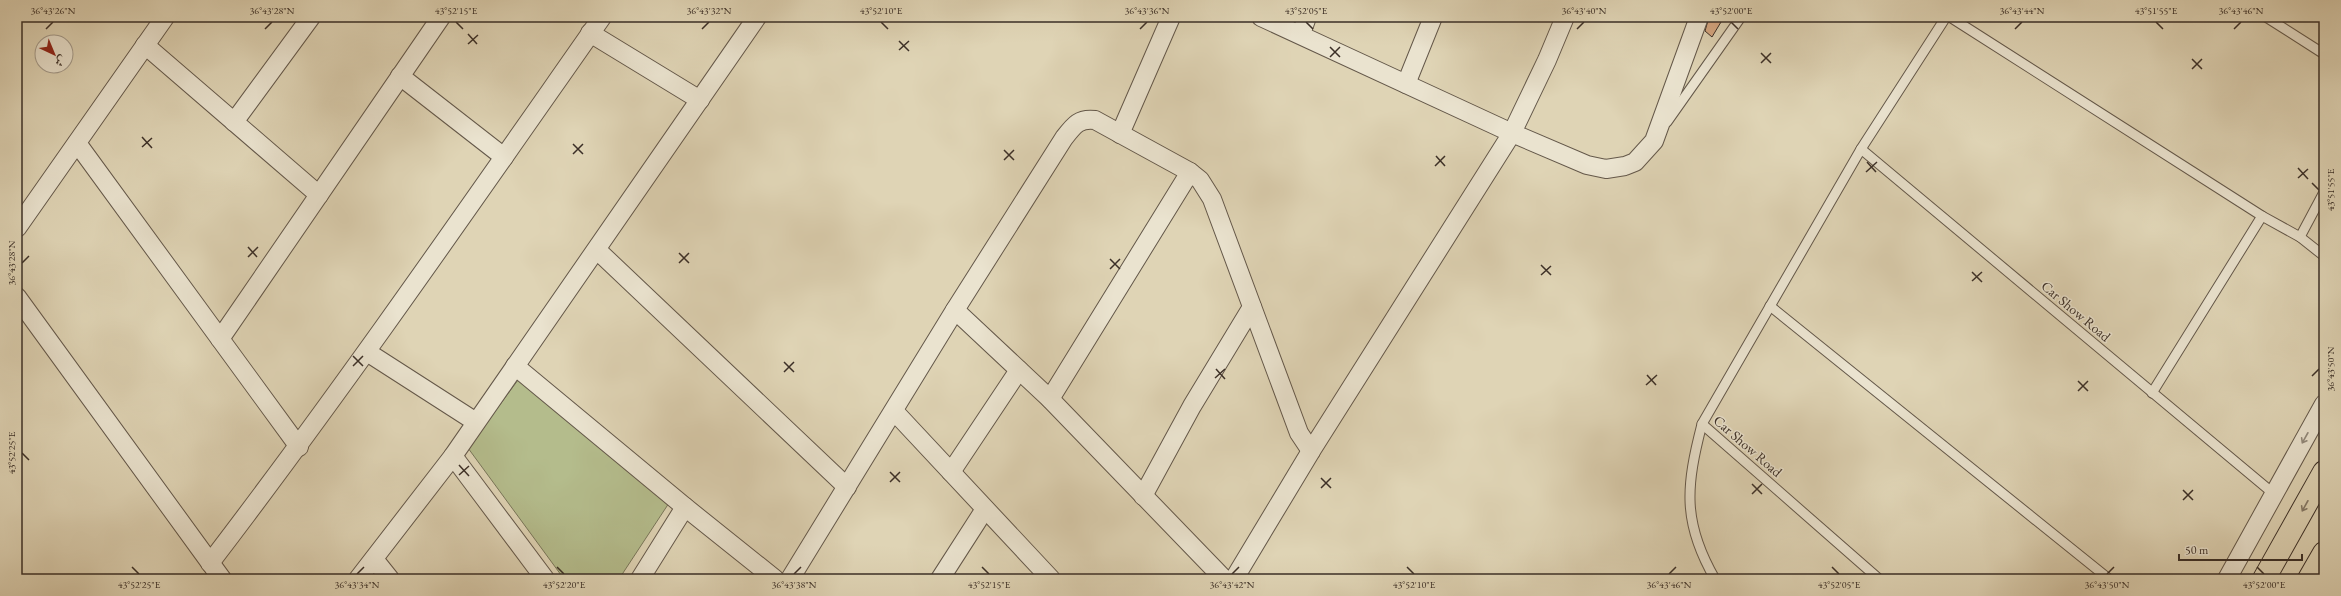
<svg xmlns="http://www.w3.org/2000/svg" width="2341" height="596" font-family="'EB Garamond',Amiri,serif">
	<rect width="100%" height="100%" fill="#dfd4b5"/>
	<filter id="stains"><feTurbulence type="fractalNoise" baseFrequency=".005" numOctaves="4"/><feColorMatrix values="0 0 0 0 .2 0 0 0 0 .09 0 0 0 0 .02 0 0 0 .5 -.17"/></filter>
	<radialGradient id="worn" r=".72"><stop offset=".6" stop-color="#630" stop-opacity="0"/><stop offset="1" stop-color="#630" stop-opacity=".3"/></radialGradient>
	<path fill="#b4bc8c" stroke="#78765a" d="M518,380l151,123 -50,76h-55l-96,-131z"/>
	<path fill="#d6a781" stroke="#3b2f27" d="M1709,17h15l-12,20 -7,-6z"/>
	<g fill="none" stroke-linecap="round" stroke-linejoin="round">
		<g stroke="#64584a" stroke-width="11">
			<g id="lane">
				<path d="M1950,17l312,199 38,21 24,19"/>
				<path d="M2266,17l58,37"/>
				<path d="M1667,122l74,-105"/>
				<path d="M1861,149l413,345"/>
				<path d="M2300,237l24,-45"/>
				<path d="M1770,306l339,273"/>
				<path d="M2152,393l110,-177"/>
				<path d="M1702,424l177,155"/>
				<path d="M1715,579c-33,-57 -29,-93 -13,-155l159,-275 85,-132"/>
			</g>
		</g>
		<g stroke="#64584a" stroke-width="20">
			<g id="street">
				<path d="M1261,17l251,116 75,32 19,4 19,-3 10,-4 19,-21 45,-124"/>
				<path d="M590,33l110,67"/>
				<path d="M1301,34l6,-17"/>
				<path d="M145,45l174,150"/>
				<path d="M400,76l104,81"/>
				<path d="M1406,84l27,-67"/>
				<path d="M234,122l77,-105"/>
				<path d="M1120,134l51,-117"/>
				<path d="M77,143l222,304"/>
				<path d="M17,228l148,-211"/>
				<path d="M597,250l250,237"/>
				<path d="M17,297l205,282"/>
				<path d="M955,310l95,89 174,180"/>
				<path d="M220,339l221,-322"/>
				<path d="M367,352l109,70"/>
				<path d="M515,366l170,141 90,72"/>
				<path d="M1050,399l140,-227"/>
				<path d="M894,411l157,168"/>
				<path d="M453,456l92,123"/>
				<path d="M951,472l68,-102"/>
				<path d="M1143,496l49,-90 60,-99"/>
				<path d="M374,559l16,20"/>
				<path d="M210,563c136,-178 263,-362 392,-546"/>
				<path d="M358,579l95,-123 304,-439"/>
				<path d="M640,579l45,-72"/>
				<path d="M790,579l165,-269 109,-172c10,-13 15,-20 31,-18l95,52 10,8 12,19 87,234 12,18"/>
				<path d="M940,579l45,-70"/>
				<path d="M1234,579l77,-128 201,-318 35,-73 18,-43"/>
				<path d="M2227,579l97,-175"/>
			</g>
		</g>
		<g stroke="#3b2f27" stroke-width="24">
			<g id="highway">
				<path d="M2264,579l60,-107"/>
				<path d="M2309,579l15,-26"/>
			</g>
		</g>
		<use href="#lane" stroke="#eae3cf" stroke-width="9"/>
		<use href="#street" stroke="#eae3cf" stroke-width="18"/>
		<use href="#highway" stroke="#dfd4b5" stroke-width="22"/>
	</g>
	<defs><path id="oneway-shaft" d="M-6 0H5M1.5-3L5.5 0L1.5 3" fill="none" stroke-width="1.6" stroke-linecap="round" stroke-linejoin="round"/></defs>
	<use stroke="#92897b" href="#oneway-shaft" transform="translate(2305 438) rotate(119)"/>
	<use stroke="#857967" href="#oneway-shaft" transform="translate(2305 506) rotate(119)"/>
	<path fill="none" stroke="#3b2f27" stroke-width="1.5" d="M456,22l7,7M881,22l7,7M1306,22l7,7M1731,22l7,7M2156,22l7,7M46,29l7,-7M265,29l7,-7M702,29l7,-7M1140,29l7,-7M1577,29l7,-7M2015,29l7,-7M2234,29l7,-7M468,34l9,10M899,41l10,10M468,44l10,-9M1330,47l10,10M899,50l10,-9M1761,53l10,10M1330,57l10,-10M2192,59l10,10M1761,63l10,-10M2192,69l10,-10M142,137l10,11M573,144l10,10M142,147l10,-9M1004,150l10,10M573,154l10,-10M1436,156l9,10M1004,160l10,-10M1867,162l9,10M1435,166l10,-10M2298,168l10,11M1866,172l11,-10M2298,178l10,-9M2312,183l7,7M248,247l9,10M679,253l10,10M248,257l10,-10M1110,259l10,10M22,263l7,-7M679,263l10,-10M1541,265l10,10M1110,269l10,-10M1972,272l10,10M1541,275l10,-9M1972,281l10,-9M353,356l10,10M784,362l10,10M353,366l10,-10M1216,369l9,10M784,372l10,-10M1647,375l9,10M2312,376l7,-7M1215,378l10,-9M2078,381l10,10M1646,385l11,-10M2078,391l10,-10M22,453l7,7M459,465l10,11M890,472l10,10M459,475l10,-9M1321,478l10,10M890,482l10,-10M1752,484l10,10M1321,488l10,-10M2183,490l10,10M1752,494l10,-10M2183,500l10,-10M132,567l7,7M557,567l7,7M982,567l7,7M1407,567l7,7M1832,567l7,7M2257,567l7,7M357,574l7,-7M794,574l7,-7M1232,574l7,-7M1669,574l7,-7M2107,574l7,-7"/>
	<g text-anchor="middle" stroke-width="3" stroke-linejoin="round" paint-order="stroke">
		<g font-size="14" fill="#3b2f27" stroke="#eae3cf">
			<text transform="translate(2076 311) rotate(40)" y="5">Car Show Road</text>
			<text transform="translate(1748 446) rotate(41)" y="5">Car Show Road</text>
		</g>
	</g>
	<rect width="2341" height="596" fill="none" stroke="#dfd4b5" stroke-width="44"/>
	<g transform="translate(54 54) rotate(136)"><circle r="19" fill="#eae3cf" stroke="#a49b8c"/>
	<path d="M0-3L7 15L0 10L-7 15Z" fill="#8f2418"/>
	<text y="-6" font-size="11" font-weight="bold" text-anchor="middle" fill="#3b2f27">ش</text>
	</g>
	<path d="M2179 554v6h123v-6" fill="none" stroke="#3b2f27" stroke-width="2"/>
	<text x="2185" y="554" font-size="12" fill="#3b2f27" stroke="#eae3cf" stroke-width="3" paint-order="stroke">50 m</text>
	<rect x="22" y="22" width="2297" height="552" fill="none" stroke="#3b2f27" stroke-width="1.5"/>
	<g font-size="10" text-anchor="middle" fill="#3b2f27">
		<text x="53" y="14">36°43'26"N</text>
		<text x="272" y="14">36°43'28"N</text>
		<text x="456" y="14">43°52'15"E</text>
		<text x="709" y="14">36°43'32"N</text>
		<text x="881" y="14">43°52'10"E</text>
		<text x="1147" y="14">36°43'36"N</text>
		<text x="1306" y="14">43°52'05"E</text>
		<text x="1584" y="14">36°43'40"N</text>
		<text x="1731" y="14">43°52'00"E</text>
		<text x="2022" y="14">36°43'44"N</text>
		<text x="2156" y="14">43°51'55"E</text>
		<text x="2241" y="14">36°43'46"N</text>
		<text transform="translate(2330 190) rotate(-90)" y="4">43°51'55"E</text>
		<text transform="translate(11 263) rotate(-90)" y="4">36°43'28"N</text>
		<text transform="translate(2330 369) rotate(-90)" y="4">36°43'50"N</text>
		<text transform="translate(11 453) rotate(-90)" y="4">43°52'25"E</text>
		<text x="139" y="588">43°52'25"E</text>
		<text x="357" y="588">36°43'34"N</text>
		<text x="564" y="588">43°52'20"E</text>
		<text x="794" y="588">36°43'38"N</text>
		<text x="989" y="588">43°52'15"E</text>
		<text x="1232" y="588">36°43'42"N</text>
		<text x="1414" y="588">43°52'10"E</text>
		<text x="1669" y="588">36°43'46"N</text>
		<text x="1839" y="588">43°52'05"E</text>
		<text x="2107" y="588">36°43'50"N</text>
		<text x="2264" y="588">43°52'00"E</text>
	</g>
	<rect width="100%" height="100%" filter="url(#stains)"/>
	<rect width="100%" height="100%" fill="url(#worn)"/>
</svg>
